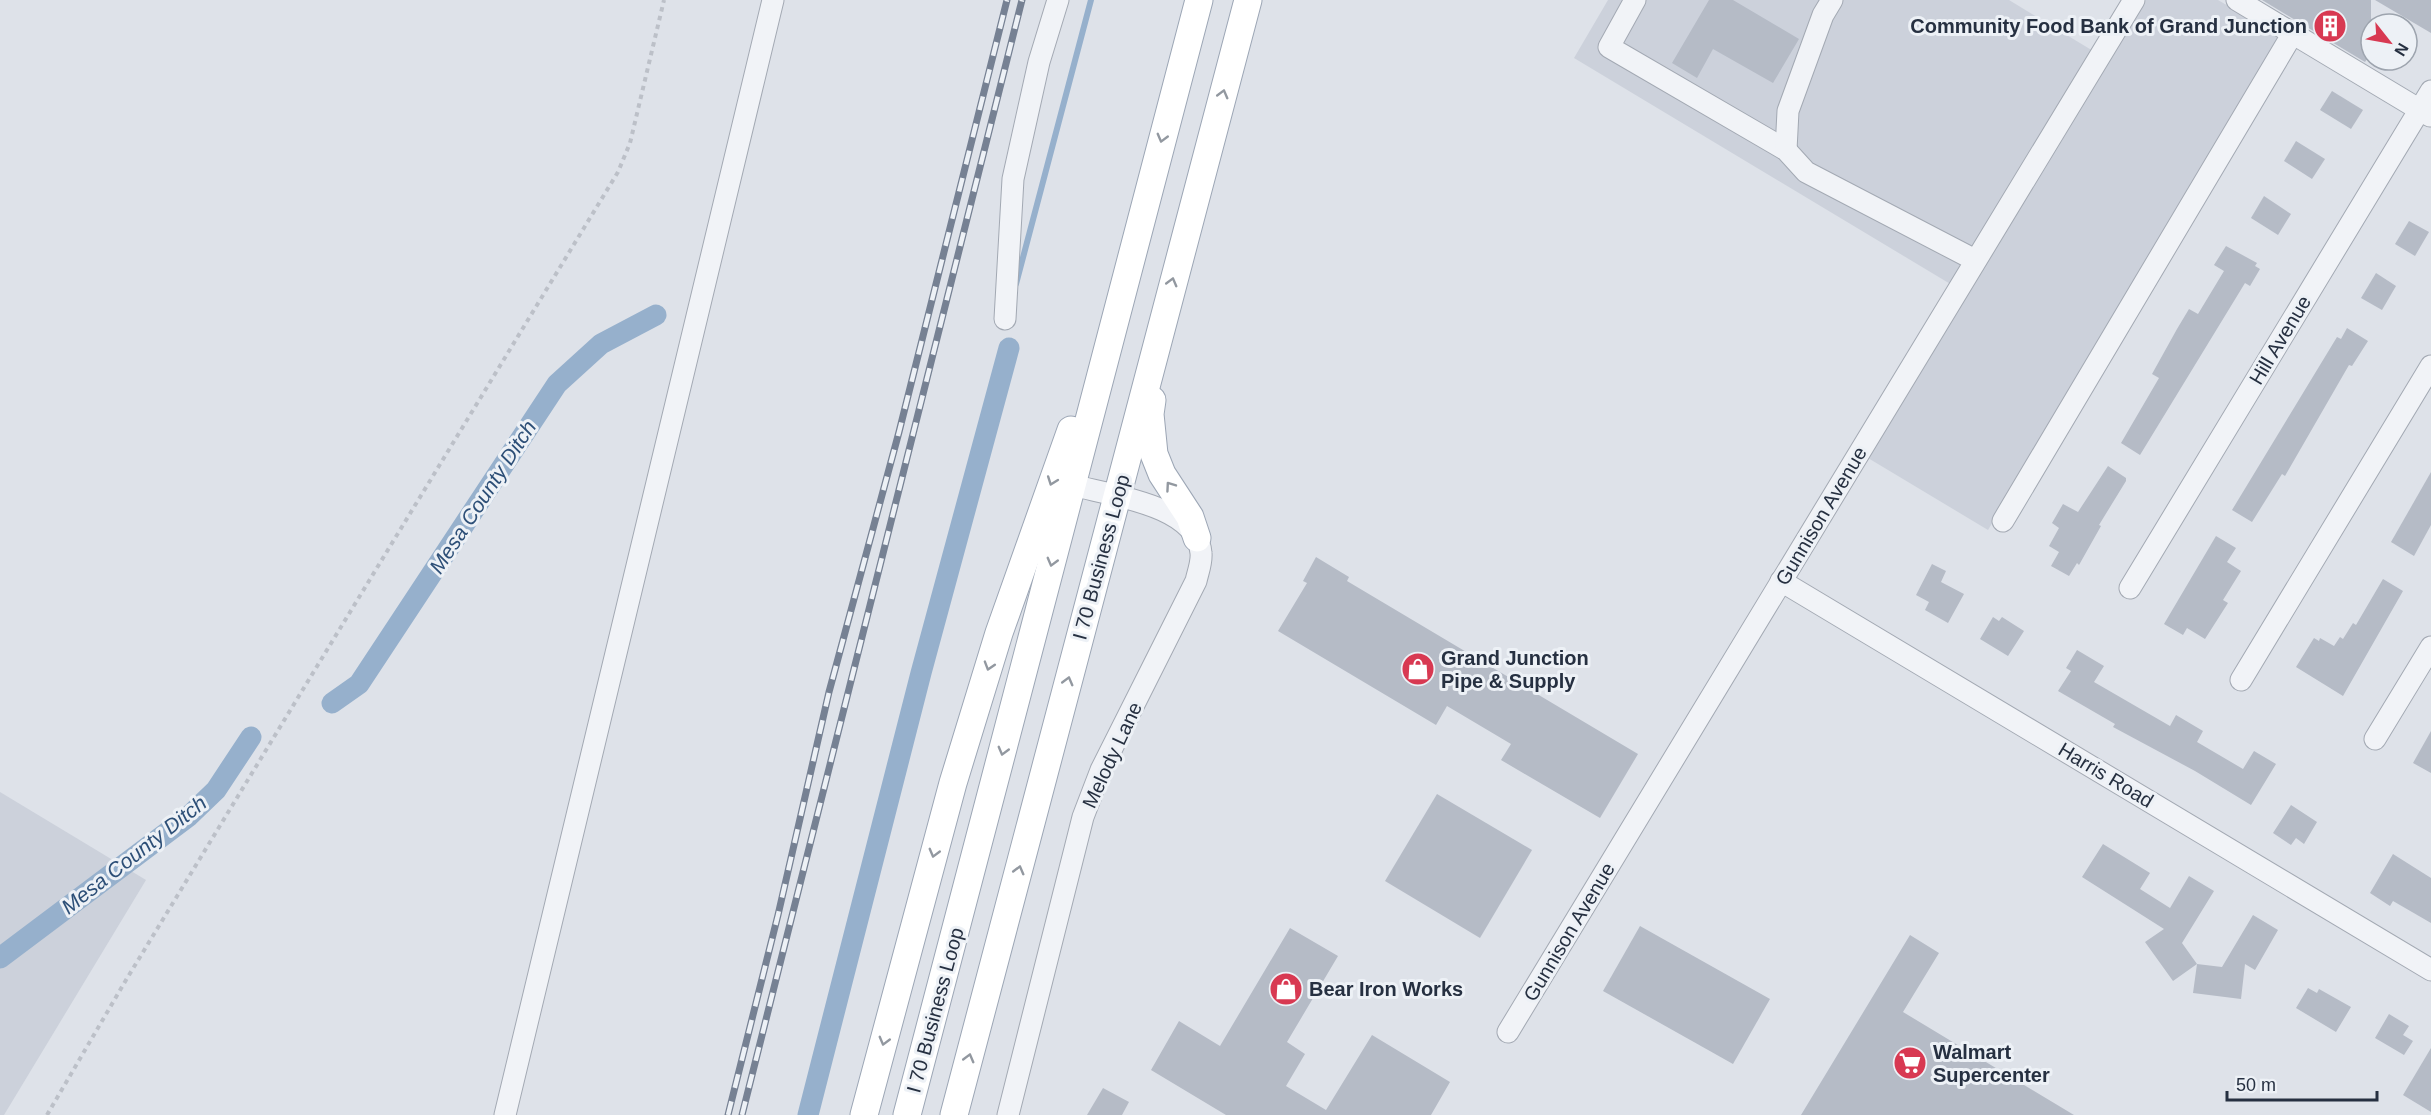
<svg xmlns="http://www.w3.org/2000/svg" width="2431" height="1115" font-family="Helvetica,sans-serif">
	<rect width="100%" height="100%" fill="#dee2e9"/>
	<g fill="#ccd1db">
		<path d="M1608,0h401l99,60 38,-60h72l65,38 -295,492 -120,-72 99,-164 -393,-236z"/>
		<path d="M0,792l146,88 -142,235h-4z"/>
	</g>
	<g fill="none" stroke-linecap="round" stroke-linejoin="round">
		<path stroke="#96b0cc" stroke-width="6" d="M1016,284l75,-284"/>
		<g stroke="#96b0cc" stroke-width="21">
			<path d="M332,703l27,-19 198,-300 44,-40 55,-29"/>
			<path d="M0,958l189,-142 27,-26 35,-53"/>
			<path d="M808,1115l113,-442 88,-325"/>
		</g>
	</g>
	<g fill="#b5bbc6">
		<path d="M1709,0h24l66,39 -26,44 -60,-34 -16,29 -25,-15z"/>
		<path d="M2262,0h109v53l-6,9z"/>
		<path d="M2375,0h56v33z"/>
		<path d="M2332,91l31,19 -12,19 -31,-19z"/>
		<path d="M2296,141l29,18 -13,20 -28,-18z"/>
		<path d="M2264,196l27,18 -13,21 -27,-17z"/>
		<path d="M2409,221l20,11 -14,24 -20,-12z"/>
		<path d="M2226,246l31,17 -2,3 5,3 -10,17 -5,-3 -105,172 -19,-12 38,-65 -7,-4 25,-45 12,-20 9,5 26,-43 -10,-6z"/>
		<path d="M2376,273l20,13 -14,24 -21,-12z"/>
		<path d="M2347,328l21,13 -16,25 -3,-1 -64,111 -3,-2 -30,48 -20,-12 105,-173 4,2z"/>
		<path d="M2108,466l18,12v3l-27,44 2,1 -22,39 -2,-2 -8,13 -18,-10 8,-14 -10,-6 10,-18 -7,-5 11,-19 15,8z"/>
		<path d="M2431,472v53l-17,31 -23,-14z"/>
		<path d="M2216,536l20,12 -9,14 14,9 -18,29 5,3 -23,36 -18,-11 -4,7 -19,-11z"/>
		<path d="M1316,557l33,20 -2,4 291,173 -38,64 -99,-58 10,-16 -64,-38 -11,19 -158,-94 29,-48 -4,-2z"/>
		<path d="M1932,564l14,7 -5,11 23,12 -16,29 -23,-13 4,-8 -13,-7z"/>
		<path d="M2383,579l20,12 -60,105 -47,-29 18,-29 5,3 1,-3 14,8 6,-9 3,2 10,-16 3,2z"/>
		<path d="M1993,617l6,4 3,-4 22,14 -16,25 -28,-17z"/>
		<path d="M2077,650l27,16 -10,16 76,44 6,-11 27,16 -6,11 46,27 11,-18 22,13 -25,41 -56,-34 -82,-44 2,-3 -57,-33 13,-20 -5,-3z"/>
		<path d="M2431,731v42l-18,-10z"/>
		<path d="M1437,794l95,56 -52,88 -95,-57z"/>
		<path d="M2291,805l26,17 -13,22 -8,-6 -5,7 -18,-12z"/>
		<path d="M2103,844l47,29 -10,16 30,19 19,-32 25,15 -32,52 15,21 25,3 31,-52 25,15 -23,40 -10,-6 -4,35 -48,-6 4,-29 -24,17 -28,-39 19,-13 -82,-52z"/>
		<path d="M2393,854l38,24v45l-38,-22 -3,5 -20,-13z"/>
		<path d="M1640,926l130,73 -37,65 -130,-73z"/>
		<path d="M1290,928l48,28 -51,86 18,12 -19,32 40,24 46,-75 78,47 -19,33h-205l-75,-45 28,-49 41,25z"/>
		<path d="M1910,935l29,18 -36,59 171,103h-273z"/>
		<path d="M2308,988l9,5 2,-4 32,18 -15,25 -40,-24z"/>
		<path d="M2389,1014l20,12 -6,9 10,6 -9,14 -29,-17z"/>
		<path d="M2431,1048v64l-28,-17z"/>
		<path d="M1103,1088l26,14 -7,13h-35z"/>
	</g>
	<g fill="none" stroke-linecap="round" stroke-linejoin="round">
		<g stroke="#a3a9b3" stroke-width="23">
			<g id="minor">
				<path d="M1635,0l-26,47 177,103 20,22 169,88"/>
				<path d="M2237,0l193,116"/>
				<path d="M1786,150l2,-39 35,-96 9,-15"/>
				<path d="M1005,319l8,-140 26,-117 19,-62"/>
				<path d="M2003,521l290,-488"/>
				<path d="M1781,581l650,389"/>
				<path d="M2130,588l301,-497"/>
				<path d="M2241,680l190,-314"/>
				<path d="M2375,739l56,-92"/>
				<path d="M1508,1032l626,-1032"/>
				<path d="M505,1115l268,-1115"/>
				<path d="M1008,1115l75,-298 18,-47 95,-189c2,-9 6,-19 5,-28 -4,-48 -92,-58 -129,-68"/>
			</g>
		</g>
		<g stroke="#9ca6b5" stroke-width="29">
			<g id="major">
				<path d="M1152,400l-2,14 4,40 8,20 28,43 7,21"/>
				<path d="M864,1115l89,-332 46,-150 72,-203"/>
				<path d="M907,1115l292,-1115"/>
				<path d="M954,1115l294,-1115"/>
			</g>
		</g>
		<path stroke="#bcc0c8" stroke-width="4" stroke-dasharray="4.5 4.5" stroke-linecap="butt" d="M47,1115l79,-135 492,-808 12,-29 34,-143"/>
		<use href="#minor" stroke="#f1f3f7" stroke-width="21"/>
		<use href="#major" stroke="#fff" stroke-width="27"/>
		<g stroke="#768193" stroke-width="7">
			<g id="rail">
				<path d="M728,1115l50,-200 51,-223 70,-260 108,-432"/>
				<path d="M742,1115l280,-1115"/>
			</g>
		</g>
		<use href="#rail" stroke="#edf1f6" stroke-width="4.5" stroke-dasharray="14" stroke-linecap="butt"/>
	</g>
	<defs><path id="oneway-chevron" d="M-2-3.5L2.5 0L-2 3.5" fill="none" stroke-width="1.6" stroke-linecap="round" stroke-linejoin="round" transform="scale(1.5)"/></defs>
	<g stroke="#9298a0">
		<use href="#oneway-chevron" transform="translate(1223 94) rotate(-75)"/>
		<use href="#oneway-chevron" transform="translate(1162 138) rotate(105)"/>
		<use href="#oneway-chevron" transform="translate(1172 282) rotate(-75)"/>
		<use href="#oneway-chevron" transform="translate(1052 481) rotate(110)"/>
		<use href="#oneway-chevron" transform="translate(1170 486) rotate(-125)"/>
		<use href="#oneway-chevron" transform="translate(1052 562) rotate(105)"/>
		<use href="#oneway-chevron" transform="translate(989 666) rotate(107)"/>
		<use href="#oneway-chevron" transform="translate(1068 681) rotate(-75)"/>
		<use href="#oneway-chevron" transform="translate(1003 751) rotate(105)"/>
		<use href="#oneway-chevron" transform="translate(934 853) rotate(105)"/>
		<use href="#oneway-chevron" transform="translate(1019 870) rotate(-75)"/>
		<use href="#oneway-chevron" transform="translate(884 1041) rotate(105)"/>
		<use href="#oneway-chevron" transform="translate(969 1058) rotate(-75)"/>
	</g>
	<defs>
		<g id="building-disc" transform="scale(1.725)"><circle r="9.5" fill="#d83952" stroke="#edf1f6"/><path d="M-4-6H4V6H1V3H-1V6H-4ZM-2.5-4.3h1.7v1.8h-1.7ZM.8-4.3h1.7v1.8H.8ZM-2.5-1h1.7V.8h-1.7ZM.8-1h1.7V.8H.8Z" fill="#fff"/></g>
		<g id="shop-disc" transform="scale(1.725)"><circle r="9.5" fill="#d83952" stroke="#edf1f6"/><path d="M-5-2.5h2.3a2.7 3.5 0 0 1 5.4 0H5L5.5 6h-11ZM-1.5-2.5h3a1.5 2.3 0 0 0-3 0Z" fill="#fff"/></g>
		<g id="supermarket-disc" transform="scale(1.725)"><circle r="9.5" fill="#d83952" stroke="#edf1f6"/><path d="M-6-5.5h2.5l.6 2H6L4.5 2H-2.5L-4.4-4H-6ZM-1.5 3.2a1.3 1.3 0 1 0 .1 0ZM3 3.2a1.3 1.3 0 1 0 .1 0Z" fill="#fff"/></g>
	</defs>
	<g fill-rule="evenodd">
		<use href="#building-disc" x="2330" y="26"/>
		<use href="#shop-disc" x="1418" y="669"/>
		<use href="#shop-disc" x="1286" y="989"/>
		<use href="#supermarket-disc" x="1910" y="1063"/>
	</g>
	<g text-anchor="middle" stroke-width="6" stroke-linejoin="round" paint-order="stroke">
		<g font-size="20" font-weight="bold" fill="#263041" stroke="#edf1f6" text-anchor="start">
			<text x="2307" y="33" text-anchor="end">Community Food Bank of Grand Junction</text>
			<text x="1441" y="665">Grand Junction<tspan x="1441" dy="23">Pipe &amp; Supply</tspan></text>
			<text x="1309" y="996">Bear Iron Works</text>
			<text x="1933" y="1059">Walmart<tspan x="1933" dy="23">Supercenter</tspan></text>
		</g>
		<g font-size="20" fill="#263041" stroke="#edf1f6">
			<text transform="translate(2280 340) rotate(-59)" y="7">Hill Avenue</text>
			<text transform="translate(1821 516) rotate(-59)" y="7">Gunnison Avenue</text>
			<text transform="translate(1101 557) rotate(-75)" y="7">I 70 Business Loop</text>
			<text transform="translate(1112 755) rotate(-65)" y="7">Melody Lane</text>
			<text transform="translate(2106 775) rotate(31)" y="7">Harris Road</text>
			<text transform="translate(1569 932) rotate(-59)" y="7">Gunnison Avenue</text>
			<text transform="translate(935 1010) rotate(-75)" y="7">I 70 Business Loop</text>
		</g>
		<g font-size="21" font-style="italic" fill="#2d4f77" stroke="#edf1f6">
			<text transform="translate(483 497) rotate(-57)" y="7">Mesa County Ditch</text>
			<text transform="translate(134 855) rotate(-38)" y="7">Mesa County Ditch</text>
		</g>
	</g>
	<g transform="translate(2389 42) rotate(121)"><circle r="28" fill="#edf1f6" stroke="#9da4ae" stroke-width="1.5"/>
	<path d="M0-4.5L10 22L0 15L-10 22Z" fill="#d83952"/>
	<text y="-9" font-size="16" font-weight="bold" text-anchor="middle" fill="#263041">N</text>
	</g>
	<path d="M2227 1091v9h150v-9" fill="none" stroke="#263041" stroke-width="3"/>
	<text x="2236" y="1091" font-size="18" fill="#263041" stroke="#edf1f6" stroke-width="4.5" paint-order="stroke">50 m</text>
</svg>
